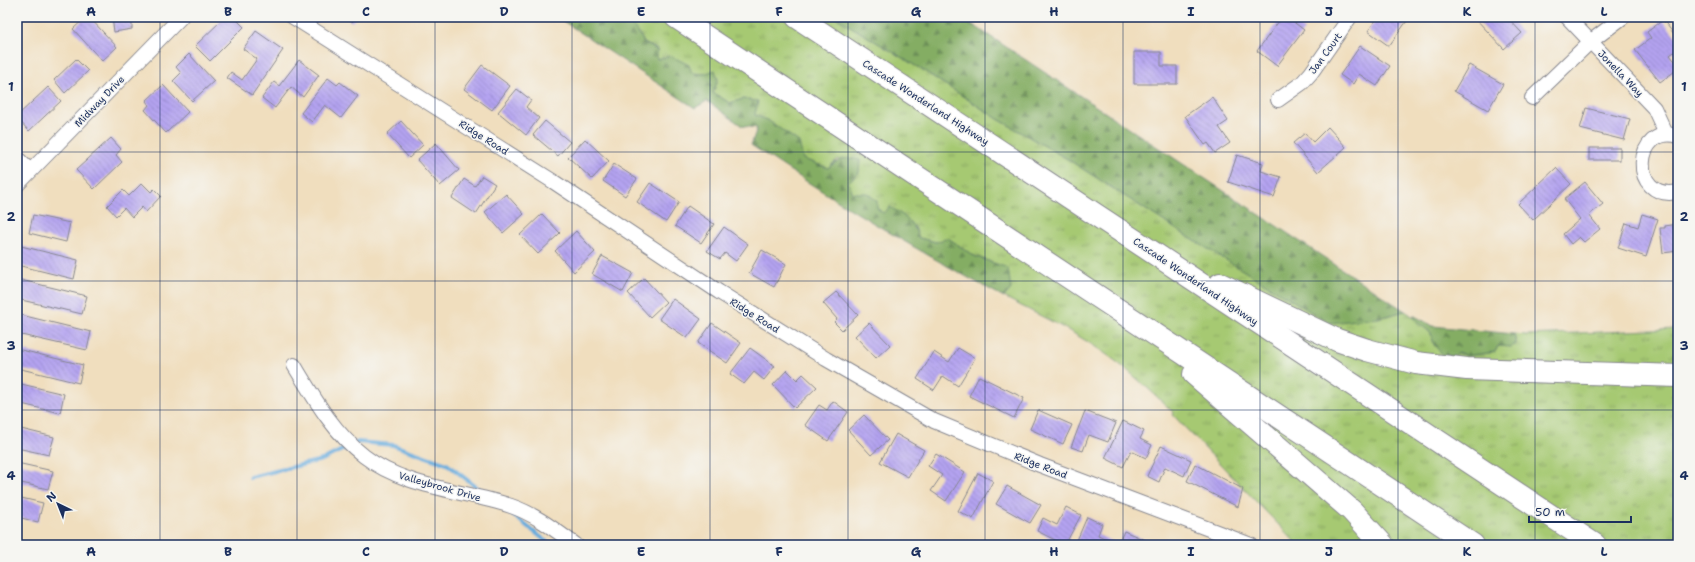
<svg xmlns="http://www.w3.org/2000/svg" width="1695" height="562" font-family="'Shantell Sans',sans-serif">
	<defs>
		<pattern id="grass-tufts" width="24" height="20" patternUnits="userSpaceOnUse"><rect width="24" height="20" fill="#a6c972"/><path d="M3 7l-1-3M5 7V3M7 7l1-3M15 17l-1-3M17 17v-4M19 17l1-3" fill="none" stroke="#86a461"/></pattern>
		<pattern id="forest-firs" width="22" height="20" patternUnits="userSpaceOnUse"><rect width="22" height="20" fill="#84ad64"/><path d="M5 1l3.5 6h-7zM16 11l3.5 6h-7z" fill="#6b8d56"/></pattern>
		<pattern id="building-back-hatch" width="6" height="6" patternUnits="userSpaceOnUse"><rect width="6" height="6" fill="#b4a3f0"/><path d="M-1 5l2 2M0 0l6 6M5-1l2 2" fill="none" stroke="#9285c6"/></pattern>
	</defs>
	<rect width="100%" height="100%" fill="#f6f6f2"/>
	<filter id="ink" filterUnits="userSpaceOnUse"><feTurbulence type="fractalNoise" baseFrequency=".025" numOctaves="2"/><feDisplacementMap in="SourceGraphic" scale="8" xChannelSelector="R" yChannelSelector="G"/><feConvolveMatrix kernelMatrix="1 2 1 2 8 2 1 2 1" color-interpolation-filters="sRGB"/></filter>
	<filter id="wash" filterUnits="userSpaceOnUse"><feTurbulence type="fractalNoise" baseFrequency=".012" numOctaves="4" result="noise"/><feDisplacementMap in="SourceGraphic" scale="16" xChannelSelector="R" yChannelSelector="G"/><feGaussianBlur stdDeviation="0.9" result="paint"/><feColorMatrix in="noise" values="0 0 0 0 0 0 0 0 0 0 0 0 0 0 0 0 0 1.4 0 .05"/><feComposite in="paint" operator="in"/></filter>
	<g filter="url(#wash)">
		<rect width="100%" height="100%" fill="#f0debe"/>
		<path fill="url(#grass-tufts)" stroke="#607c68" d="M618,17h217l89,54 74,48 71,41 116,75 69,41 124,42 27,-7c7,4 19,15 25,22 3,2 3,8 4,12l33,11 28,-4 3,-6 18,-2 -2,-10 12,1 152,-6v216h-380l-125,-130 1,-2c-23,-22 -47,-45 -74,-63 -30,-21 -64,-36 -96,-53l7,-8 -22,-28 -15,-5 -26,-18 -12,4 -17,-4 -4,-11 -32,-14 -30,-20 -15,-34 -10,9 -25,-9 -34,-38 -14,-6 -12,-16 -13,4 -17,-10 5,-14 -13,-5 -13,-1 -35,-14v-10l-13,-6c-5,-12 -13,-21 -26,-26z"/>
		<g fill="url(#forest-firs)" stroke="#506e61">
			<path d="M557,17h61c13,5 21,14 26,26l13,7v9l14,-3 18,9 3,8 12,1 11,-4 3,9 -5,14 17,10 13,-4 15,2 -3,14 14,6 30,21 4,17 25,9c11,-9 18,-12 32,-8l-1,13 -11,9 5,11h14l10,8v7l6,5 7,-6c14,8 24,16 29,31l17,4 12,-4 26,18 34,12 3,21 -7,8c-87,-46 -171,-97 -253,-152l6,-17 -15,-2 -35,-25 -12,7z"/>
			<path d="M835,17h126l444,294 -27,7 -49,5 -144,-88 -116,-75 -71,-41 -74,-48z"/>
			<path d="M1413,315l20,11 81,8 2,10 -5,3 -13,-1 -3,6 -28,4 -9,-4 -4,4h-10l-10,-11 -3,-12 -14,-11z"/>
		</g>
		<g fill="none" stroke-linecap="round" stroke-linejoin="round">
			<g stroke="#68acdd" stroke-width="4">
				<path d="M250,477l72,-17 36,-18 35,3 54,19 37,29"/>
				<path d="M505,509l46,36"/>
			</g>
		</g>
		<g id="blocks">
			<g fill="url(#building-back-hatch)">
				<path d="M86,17h3l28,30 -15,14 -29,-32z"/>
				<path d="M112,17h20v12l-18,3z"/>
				<path d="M225,17h9l10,10 -34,34 -15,-15z"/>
				<path d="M345,17h11l-4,5z"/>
				<path d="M1282,17h5l17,13 -27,36 -20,-15z"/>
				<path d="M1378,17h29l2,1 -20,28 -21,-15z"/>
				<path d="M1474,17h33l15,16 -18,16z"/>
				<path d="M1663,20l15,19v10l-8,6 8,10v4l-18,13 -25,-32 16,-12 -4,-6z"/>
				<path d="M256,31l27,19 -31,45 -25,-17 4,-6 11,8 15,-21 -14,-10z"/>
				<path d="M1360,46l30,20 -13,20 -18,-12 -6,10 -13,-9z"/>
				<path d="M1134,52h27v14h16v18h-43z"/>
				<path d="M189,54l25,27 -22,20 -19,-20 8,-8 -5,-6z"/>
				<path d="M76,59l12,12 -23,22 -11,-13z"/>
				<path d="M299,60l20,15 -16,22 -12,-10 -16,21 -13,-10 12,-16 5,4z"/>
				<path d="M482,65l28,21 -18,24 -28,-21z"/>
				<path d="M1469,65l34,19 -15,26 -34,-19z"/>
				<path d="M328,78l9,7 3,-3 18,14 -17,22 -16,-13 -13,17 -11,-9z"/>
				<path d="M163,85l25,27 -22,21 -21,-23 4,-5 -3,-4z"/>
				<path d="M48,87l13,14 -32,30 -12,-13v-2z"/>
				<path d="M517,89l14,11 -5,7 13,11 -13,17 -28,-23z"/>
				<path d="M1212,97l16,24 -9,6 11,16 -15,10 -7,-10 -3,2 -20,-29z"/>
				<path d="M1586,108l44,11 -6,21 -44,-11z"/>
				<path d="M401,121l22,24 -14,13 -22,-24z"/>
				<path d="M545,121l25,21 -12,14 -25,-21z"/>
				<path d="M1328,127l18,20 -28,25 -25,-29 12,-10 8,9z"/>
				<path d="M111,138l10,11 -5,6 6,7 -28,27 -18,-19z"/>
				<path d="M585,139l24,22 -17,18 -24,-22z"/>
				<path d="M436,143l23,27 -19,16 -23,-26z"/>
				<rect x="1589" y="148" width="31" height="12"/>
				<path d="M1237,155l26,8 -2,8 20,6 -7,20 -46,-15z"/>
				<path d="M614,164l23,15 -12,17 -22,-15z"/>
				<path d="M1556,168l15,16 -38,36 -15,-16z"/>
				<path d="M482,176l13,8 -19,30 -24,-16 12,-19 11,7z"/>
				<path d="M1585,182l18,22 -14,11 11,14 -16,13 -5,-5 -8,7 -8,-10 17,-15 -16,-20z"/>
				<path d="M142,183l9,9 3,-3 7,7 -15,16 -4,-5 -10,10 -8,-9 -8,8 -9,-10 16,-16 6,6z"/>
				<path d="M650,183l29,19 -13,20 -29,-20z"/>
				<path d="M506,194l18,20 -21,19 -18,-21z"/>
				<path d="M688,206l26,18 -13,19 -26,-17z"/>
				<path d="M542,214l18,19 -22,21 -18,-19z"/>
				<path d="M1642,214l16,5 -12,38 -28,-9 8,-25 12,4z"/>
				<path d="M33,215l37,8 -4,19 -37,-9z"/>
				<path d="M1678,224v27l-15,2 -3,-25h5v-2z"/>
				<path d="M724,227l24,17 -12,17 -11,-8 -5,6 -13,-8z"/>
				<path d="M576,231l19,21 -21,20 -19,-21z"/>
				<path d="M17,245l61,15 -4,19 -57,-14z"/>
				<path d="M762,250l24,14 -12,23 -25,-14z"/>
				<path d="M602,256l31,17 -10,19 -31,-18z"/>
				<path d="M644,278l22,24 -16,15 -22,-24z"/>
				<path d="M17,279l70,17 -5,18 -65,-15z"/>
				<path d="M836,292l22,23 -16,15 -8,-8 3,-3 -14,-16z"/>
				<path d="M673,299l28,20 -14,19 -28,-19z"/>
				<path d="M17,314l74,18 -4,18 -70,-16z"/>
				<path d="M712,323l29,20 -14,20 -29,-20z"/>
				<path d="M869,323l21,22 -14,13 -21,-22z"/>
				<path d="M750,348l25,18 -11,14 -10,-8 -10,12 -14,-10z"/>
				<path d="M958,348l17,10 -17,28 -15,-10 -9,14 -17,-11 17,-27 15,10z"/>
				<path d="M17,349l66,16 -4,18 -62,-15z"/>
				<path d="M787,370l10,10 6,-6 14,13 -22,21 -22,-23z"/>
				<path d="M979,376l45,22 -10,20 -45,-22z"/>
				<path d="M17,383l47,11 -4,19 -43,-10z"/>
				<path d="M833,401l15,11 -20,29 -23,-16 14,-20 8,5z"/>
				<path d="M1038,410l34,15 -9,19 -33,-15z"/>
				<path d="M1085,411l31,12 -8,19 -19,-7 -6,16 -12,-4z"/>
				<path d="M864,415l24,25 -17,15 -23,-25z"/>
				<path d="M1123,421l21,10 -4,8 12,6 -6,13 -15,-7 -8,16 -18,-9z"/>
				<path d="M17,428l37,9 -5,18 -32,-7z"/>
				<path d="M896,434l28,16 -16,27 -28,-15z"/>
				<path d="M1161,446l30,14 -7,16 -19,-9 -6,15 -12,-6z"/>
				<path d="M936,454l29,18 -19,29 -15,-10 11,-16 -14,-9z"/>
				<path d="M17,463l36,8 -5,18 -31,-7z"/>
				<path d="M1195,464l48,25 -5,18 -51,-26z"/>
				<path d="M978,473l15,8 -20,38 -15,-8z"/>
				<path d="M1007,486l34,19 -11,18 -34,-19z"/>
				<path d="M17,497l26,6 -5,19 -21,-5z"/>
				<path d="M1066,507l15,8 -16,30 -28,-14 6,-13 14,7z"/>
				<path d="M1087,517l15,7 -4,11 16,7 -1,3h-38z"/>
				<path d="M1124,531l33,14h-39z"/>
			</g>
		</g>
	</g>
	<g filter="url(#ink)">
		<use href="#blocks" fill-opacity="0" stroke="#86868e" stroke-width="1"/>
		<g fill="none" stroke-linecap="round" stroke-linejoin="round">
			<g stroke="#86868e" stroke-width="16">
				<g id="minor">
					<path d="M293,17l261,165 165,110 107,67 108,62 106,44 211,80"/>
					<path d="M1567,17l87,91 12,26"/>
					<path d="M1532,98l58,-56 33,-25"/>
					<path d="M1278,100l24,-17 9,-10 39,-56"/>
					<path d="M1678,136c-44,-13 -50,66 0,56"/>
					<path d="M17,158l13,13"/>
					<path d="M17,185l164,-168"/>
					<path d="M294,365c20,33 39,67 70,91 41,32 99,34 147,50 24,8 44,24 65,39"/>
				</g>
			</g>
			<g stroke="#86868e" stroke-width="24">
				<g id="motorway">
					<path d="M676,17l797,528"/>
					<path d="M797,17l798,528"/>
					<path d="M1220,284l117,56 30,10 49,13 51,6 211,7"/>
					<path d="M1194,374l158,137 31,34"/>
				</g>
			</g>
			<use href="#minor" stroke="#fff" stroke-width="14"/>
			<use href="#motorway" stroke="#fff" stroke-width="22"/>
		</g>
	</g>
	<path fill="none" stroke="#1b2f5e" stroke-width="1" stroke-opacity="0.55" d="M160,17v528M297,17v528M435,17v528M572,17v528M710,17v528M848,17v528M985,17v528M1123,17v528M1260,17v528M1398,17v528M1535,17v528M17,152h1661M17,281h1661M17,410h1661"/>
	<g text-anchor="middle" stroke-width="3" stroke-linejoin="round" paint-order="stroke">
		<g font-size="10" fill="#1b2f5e" stroke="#f6f6f2">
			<text transform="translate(1325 53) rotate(-54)" y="4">Jan Court</text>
			<text transform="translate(1621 73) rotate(46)" y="4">Jonella Way</text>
			<text transform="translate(99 101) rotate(-46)" y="4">Midway Drive</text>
			<text transform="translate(926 102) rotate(33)" y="4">Cascade Wonderland Highway</text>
			<text transform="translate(484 137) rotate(32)" y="4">Ridge Road</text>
			<text transform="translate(1196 281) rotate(34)" y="4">Cascade Wonderland Highway</text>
			<text transform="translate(755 315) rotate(32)" y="4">Ridge Road</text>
			<text transform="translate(1041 465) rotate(21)" y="4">Ridge Road</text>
			<text transform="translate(440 486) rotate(16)" y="4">Valleybrook Drive</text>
		</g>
	</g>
	<rect width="1695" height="562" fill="none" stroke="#f6f6f2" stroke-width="44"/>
	<g transform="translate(58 504) rotate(317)" stroke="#f6f6f2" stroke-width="3" paint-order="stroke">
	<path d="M0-3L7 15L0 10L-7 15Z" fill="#1b2f5e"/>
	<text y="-6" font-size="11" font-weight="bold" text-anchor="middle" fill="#1b2f5e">N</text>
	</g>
	<path d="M1529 516v6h102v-6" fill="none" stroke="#1b2f5e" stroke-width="2"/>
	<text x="1535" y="516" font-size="12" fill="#1b2f5e" stroke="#f6f6f2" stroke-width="3" paint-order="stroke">50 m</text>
	<rect x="22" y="22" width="1651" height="518" fill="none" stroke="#1b2f5e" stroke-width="1.5"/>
	<g font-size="13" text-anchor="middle" font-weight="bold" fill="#1b2f5e">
		<text x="91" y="16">A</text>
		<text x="228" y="16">B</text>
		<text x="366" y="16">C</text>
		<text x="504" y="16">D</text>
		<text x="641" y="16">E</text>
		<text x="779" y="16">F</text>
		<text x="916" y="16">G</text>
		<text x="1054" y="16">H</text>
		<text x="1191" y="16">I</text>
		<text x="1329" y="16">J</text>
		<text x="1467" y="16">K</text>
		<text x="1604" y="16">L</text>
		<text x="11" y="91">1</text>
		<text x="1684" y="91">1</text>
		<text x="11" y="221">2</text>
		<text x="1684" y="221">2</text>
		<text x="11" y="350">3</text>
		<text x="1684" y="350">3</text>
		<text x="11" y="480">4</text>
		<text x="1684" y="480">4</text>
		<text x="91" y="556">A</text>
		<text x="228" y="556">B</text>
		<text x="366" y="556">C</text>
		<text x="504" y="556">D</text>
		<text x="641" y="556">E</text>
		<text x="779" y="556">F</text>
		<text x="916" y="556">G</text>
		<text x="1054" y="556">H</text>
		<text x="1191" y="556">I</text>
		<text x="1329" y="556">J</text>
		<text x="1467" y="556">K</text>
		<text x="1604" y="556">L</text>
	</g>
</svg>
